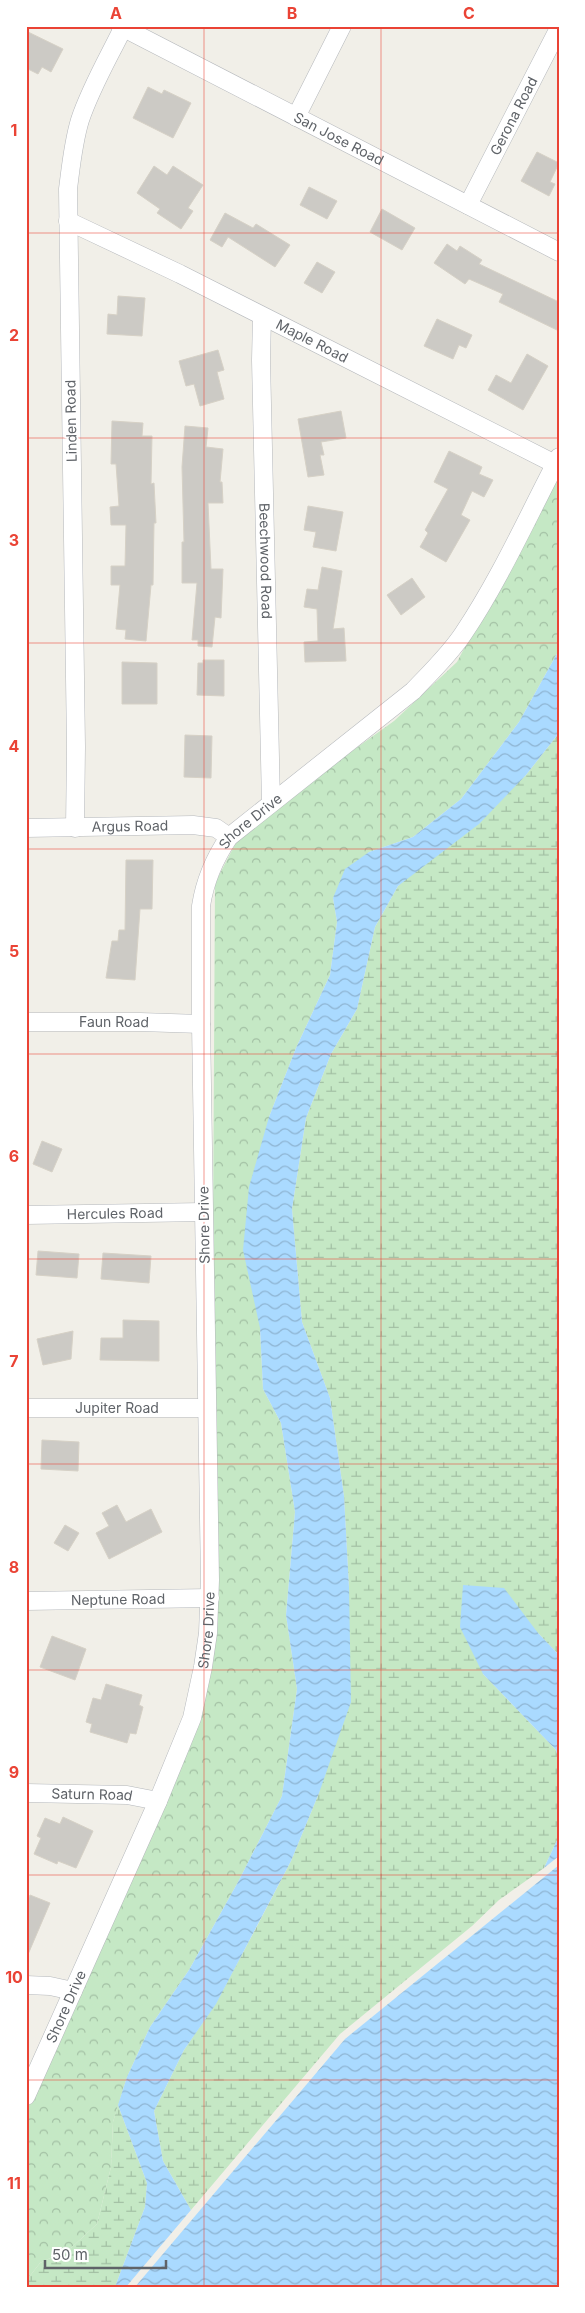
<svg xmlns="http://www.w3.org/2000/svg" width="585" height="2313" font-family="Inter,sans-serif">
	<defs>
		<pattern id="forest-crowns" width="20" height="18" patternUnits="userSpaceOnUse" patternTransform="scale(1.25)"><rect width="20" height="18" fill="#c5e8c5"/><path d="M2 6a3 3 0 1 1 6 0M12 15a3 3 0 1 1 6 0" fill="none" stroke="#a3c0a4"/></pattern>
		<pattern id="wetland-marsh" width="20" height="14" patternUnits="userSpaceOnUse" patternTransform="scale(1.25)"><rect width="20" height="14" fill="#c5e8c5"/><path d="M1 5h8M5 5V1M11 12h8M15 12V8" fill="none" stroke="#a3c0a4"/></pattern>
		<pattern id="water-waves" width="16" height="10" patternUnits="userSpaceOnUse" patternTransform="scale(1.25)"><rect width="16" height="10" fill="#aadaff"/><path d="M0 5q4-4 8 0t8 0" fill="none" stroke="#8eb4d2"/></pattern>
	</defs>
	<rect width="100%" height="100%" fill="#f1efe8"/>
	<path fill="url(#forest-crowns)" d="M559,469v181l-40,72 -58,77 -48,38 -44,15 -36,46 4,24 -7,53 -34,73 -27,69 -9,211 3,61 18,34 14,89 -9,103 11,74 -15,107 -44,86 -49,88 -39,57 -23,50 -14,45 -2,45 -14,57 -26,24 -31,15 -14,18v-172l175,-405 11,-297 3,-524 28,-54 151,-108 63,-59z"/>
	<g fill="url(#wetland-marsh)">
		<path d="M559,733v922l-21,-22 -55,41 73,76 3,12v74l-15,32 -45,32 -27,26 -132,108 -149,176 -28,-49 -9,-50 30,-61 32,-47 39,-73 36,-69 28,-68 30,-206 -5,-91 -14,-98 -28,-76 -10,-113 14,-91 25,-64 26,-45 18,-82 23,-41 128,-111z"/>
		<path d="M118,2105l29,78 -2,24 -30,80h-89v-6l14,-18 31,-15 26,-24 14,-57 2,-45z"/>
	</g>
	<g fill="url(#water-waves)">
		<path d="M559,650v83l-33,42 -47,49 -81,62 -23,41 -18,82 -26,45 -25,64 -14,91 10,113 28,76 14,98 5,91 2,115 -32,91 -28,68 -75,143 -32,46 -30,61 9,50 28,49 -65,77h-11l30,-80 2,-24 -29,-78 9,-28 23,-50 39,-57 49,-88 44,-86 15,-107 -11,-74 9,-103 -14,-89 -18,-34 -3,-61 -17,-78 6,-63 20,-70 27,-69 34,-73 7,-53 -4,-24 12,-29 24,-17 44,-15 48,-38 58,-77z"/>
		<path d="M463,1585l41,3 34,45 21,22v107l-3,-12 -73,-76 -23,-47z"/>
		<path d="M559,1836v20l-15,12z"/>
		<path d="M559,1865v422h-424l210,-248z"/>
	</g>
	<g fill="#cccac5" stroke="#d6d1c6">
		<path d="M26,31l37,18 -12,23 -9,-5 -4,7 -12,-6z"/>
		<path d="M148,87l14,7 2,-4 27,13 -18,35 -40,-20z"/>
		<path d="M537,152l22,11 -9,19 5,2 -6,12 -28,-15z"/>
		<path d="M154,166l13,9 6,-9 30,19 -15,23 5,3 -12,18 -24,-16 3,-4 -23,-16z"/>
		<path d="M309,187l28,14 -10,18 -27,-14z"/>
		<path d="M382,209l33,19 -13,22 -32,-18z"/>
		<path d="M225,213l28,15 3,-4 34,21 -15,22 -47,-30 -6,10 -12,-7z"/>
		<path d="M447,244l10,7 3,-5 22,14 -3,4 80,38v29l-60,-29 4,-8 -34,-15 -4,5 -31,-21z"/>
		<path d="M317,262l18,10 -13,21 -18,-10z"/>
		<path d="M118,296l27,2 -3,38 -35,-2 1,-20 9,1z"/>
		<path d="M437,319l35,16 -6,13 -7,-3 -6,14 -29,-13z"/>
		<path d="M218,350l6,20 -7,2 7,27 -24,7 -6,-22 -8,2 -7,-25z"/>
		<path d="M527,354l21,12 -25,44 -35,-20 8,-15 15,8z"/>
		<path d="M341,411l5,27 -25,4 3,13h-4l4,20 -16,2 -10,-58z"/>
		<path d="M112,421l31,2 -1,13h10l-1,48 3,-1 2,40h-2l-1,62h-2l-5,56 -21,-2 1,-9 -10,-1 4,-44h-9v-19h14l1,-41h-15l-1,-18 9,-1 -3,-42h-5z"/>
		<path d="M185,426l23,2 -2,19 17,2 -3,33h2l1,21h-15l3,66h12l-2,49 -6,-1 -3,30 -14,-1v-6h-6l5,-57h-15v-41h2l-2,-75z"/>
		<path d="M449,451l33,16 -3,7 14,6 -9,17 -12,-6 -11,24 9,5 -24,42 -26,-15 8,-14 -3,-3 23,-41 -14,-7z"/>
		<path d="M308,506l35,6 -7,39 -23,-4 3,-15 -12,-2z"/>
		<path d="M322,567l20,4 -9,58 11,-1 2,33 -41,1 -1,-20 14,-1 -1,-32 -13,-2 3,-18 11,1z"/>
		<path d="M412,578l13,19 -24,18 -14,-20z"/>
		<path d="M203,660h21v36l-27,-1 1,-32h5z"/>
		<path d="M122,662l35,1v41h-35z"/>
		<path d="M185,735l27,1 -1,42 -27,-1z"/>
		<path d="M126,860h27l-1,49h-12l-5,71 -29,-2 6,-37h6l1,-11h6z"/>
		<path d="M42,1141l20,8 -10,23 -19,-8z"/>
		<path d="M38,1251l41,3 -2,24 -41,-3z"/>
		<path d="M103,1253l48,3 -2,27 -48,-4z"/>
		<path d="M123,1320l36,1v40l-59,-1 1,-22h22z"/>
		<path d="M73,1331l-2,28 -28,6 -6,-26z"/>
		<path d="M42,1440l37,2 -1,29 -37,-2z"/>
		<path d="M117,1505l9,17 25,-13 11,23 -53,27 -13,-26 13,-7 -7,-13z"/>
		<path d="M65,1525l14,8 -11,18 -14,-8z"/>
		<path d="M52,1636l34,13 -11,31 -35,-13z"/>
		<path d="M106,1684l36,11 -3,10 4,2 -7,27 -6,-1 -3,10 -37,-11 2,-8 -6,-2 7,-24 8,2z"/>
		<path d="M63,1817l30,14 -17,37 -18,-7 -1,3 -23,-10 7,-16 -4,-2 8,-18 15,6z"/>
		<path d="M30,1895l20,8 -24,56v-55z"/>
	</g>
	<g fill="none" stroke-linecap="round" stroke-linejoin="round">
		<g stroke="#b5b8bc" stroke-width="19">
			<g id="street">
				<path id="s1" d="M120,26l439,226"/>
				<path d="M296,117l46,-91"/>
				<path id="s2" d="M468,205l91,-177"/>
				<path id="s3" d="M68,221l112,53 375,190"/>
				<path id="s4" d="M262,317l-1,43 10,443"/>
				<path id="s5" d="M26,828l167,-3 23,3 13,9"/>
				<path d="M75,828l1,-81 -8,-558c3,-23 5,-46 12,-69 11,-33 29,-63 44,-94"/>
				<path id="s6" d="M26,1022h114l61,2"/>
				<path id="s7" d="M26,1215l177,-3"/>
				<path id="s8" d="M26,1408h181"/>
				<path id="s9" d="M26,1601l184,-3"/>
				<path id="s10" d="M26,1793l101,2 31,6"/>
				<path d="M26,1985l24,1 23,5"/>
				<path id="s11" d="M26,2096l132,-295 34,-83 11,-51 5,-34 2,-53 -9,-556v-118c4,-26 13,-47 28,-69l184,-146c17,-18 36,-36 50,-57 37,-55 65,-118 96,-177"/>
			</g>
		</g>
		<use href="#street" stroke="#fff" stroke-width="18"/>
	</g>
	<path fill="none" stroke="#ea4335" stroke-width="1" stroke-opacity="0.55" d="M204,26v2261M381,26v2261M26,233h533M26,438h533M26,643h533M26,849h533M26,1054h533M26,1259h533M26,1464h533M26,1670h533M26,1875h533M26,2080h533"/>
	<g text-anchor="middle" stroke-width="4" stroke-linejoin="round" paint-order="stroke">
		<g font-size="14" fill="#5f6368" stroke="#fff">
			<text dy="5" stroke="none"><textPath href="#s2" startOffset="100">Gerona Road</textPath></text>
			<text dy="5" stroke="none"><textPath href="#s1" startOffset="246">San Jose Road</textPath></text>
			<text dy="5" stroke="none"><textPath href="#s3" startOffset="272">Maple Road</textPath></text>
			<text transform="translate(71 421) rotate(-91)" y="5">Linden Road</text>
			<text dy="5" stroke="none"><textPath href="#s4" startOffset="244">Beechwood Road</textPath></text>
			<text dy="5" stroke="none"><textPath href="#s11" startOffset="1328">Shore Drive</textPath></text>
			<text dy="5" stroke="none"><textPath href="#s5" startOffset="104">Argus Road</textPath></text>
			<text dy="5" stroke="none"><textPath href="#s6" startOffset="88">Faun Road</textPath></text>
			<text dy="5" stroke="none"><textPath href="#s7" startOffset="89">Hercules Road</textPath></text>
			<text transform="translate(204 1225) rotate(-91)" y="5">Shore Drive</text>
			<text dy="5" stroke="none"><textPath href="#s8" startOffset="91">Jupiter Road</textPath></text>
			<text dy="5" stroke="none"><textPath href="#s9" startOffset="92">Neptune Road</textPath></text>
			<text dy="5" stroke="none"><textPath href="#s11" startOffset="502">Shore Drive</textPath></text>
			<text dy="5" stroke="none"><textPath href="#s10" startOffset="66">Saturn Road</textPath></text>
			<text dy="5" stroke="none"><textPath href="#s11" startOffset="98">Shore Drive</textPath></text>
		</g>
	</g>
	<rect width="585" height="2313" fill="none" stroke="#ffffff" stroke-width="55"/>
	<path d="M45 2260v8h121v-8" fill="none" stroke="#5f6368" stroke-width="2.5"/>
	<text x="52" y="2260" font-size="15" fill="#5f6368" stroke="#ffffff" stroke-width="4" paint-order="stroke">50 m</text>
	<rect x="28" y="28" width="530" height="2258" fill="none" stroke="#ea4335" stroke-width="2"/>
	<g font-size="16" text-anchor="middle" font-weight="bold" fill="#ea4335">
		<text x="116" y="19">A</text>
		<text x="292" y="19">B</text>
		<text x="469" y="19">C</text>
		<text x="14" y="136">1</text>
		<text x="14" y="341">2</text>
		<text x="14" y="546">3</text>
		<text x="14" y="752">4</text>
		<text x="14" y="957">5</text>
		<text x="14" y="1162">6</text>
		<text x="14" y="1367">7</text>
		<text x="14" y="1573">8</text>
		<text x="14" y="1778">9</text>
		<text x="14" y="1983">10</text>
		<text x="14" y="2189">11</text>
	</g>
</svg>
